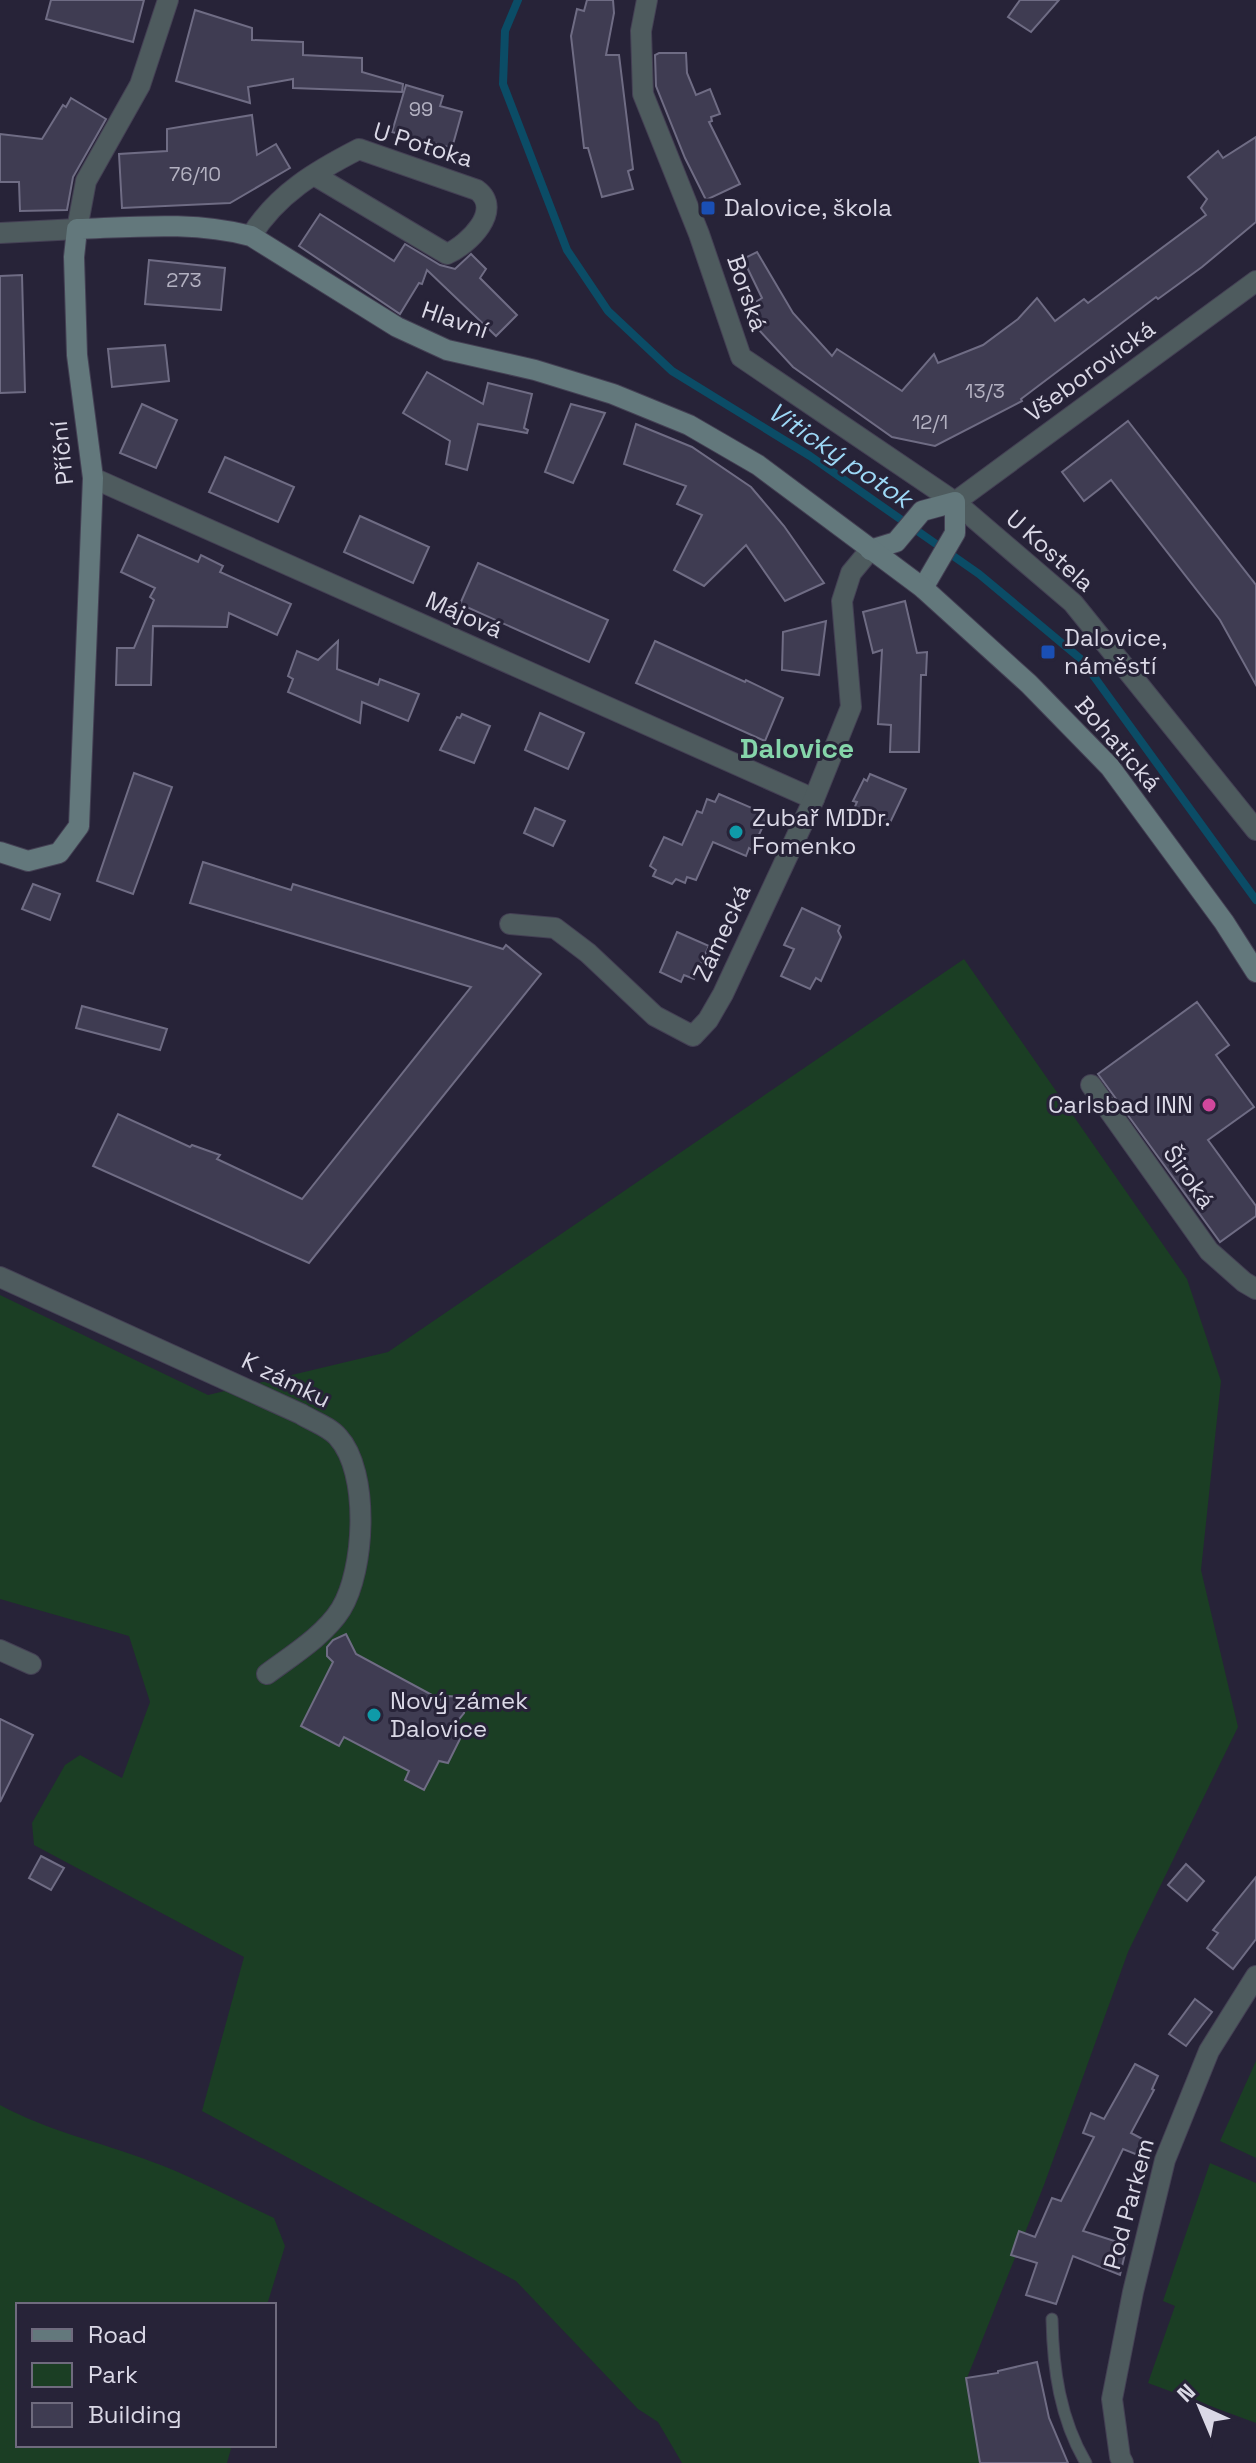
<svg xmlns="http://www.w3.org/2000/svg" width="1256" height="2463" font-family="'Space Grotesk',sans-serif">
	<rect width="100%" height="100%" fill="#272338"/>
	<g fill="#1b3e24">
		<path d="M964,959l223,320 34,102 -20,189 37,157 -110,225 -84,233 -77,193 13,85h-298l-24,-41 -20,-13 -122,-128 -314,-170 42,-154 -210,-112 -2,-22 33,-58 15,-10 42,23 28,-76 -21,-66 -129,-37v-304l208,100 180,-43z"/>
		<path d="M1256,2061v97l-36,-17z"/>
		<path d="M0,2105c48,26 100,37 150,56 42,15 83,38 124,57l11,28 -18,59h-249v140h214l-5,18h-227z"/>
		<path d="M1210,2163l46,20v240l-108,-40 27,-77 -12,-5z"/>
	</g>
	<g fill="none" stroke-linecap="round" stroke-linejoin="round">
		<path stroke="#0b4c66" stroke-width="8" d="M518,0l-13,31 -2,53 64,166 41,61 64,60 138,85 169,118 103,86 174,240"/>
	</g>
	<g fill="#3f3c52" stroke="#6f6c84" stroke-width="2">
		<path d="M51,0h93l-11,42 -87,-23z"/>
		<path d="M587,0h26l1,13 -8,42h13l14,114 -5,2 5,18 -31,8 -14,-49h-4l-13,-112 6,-27 7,2z"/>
		<path d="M1020,0h39l-28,32 -23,-15z"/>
		<path d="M195,10l57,18v12l51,2v13l59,3v14l41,12 -1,8 -109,-4v-9l-45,8 2,16 -74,-22z"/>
		<path d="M659,53h27l1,20 9,22 14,-6 10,25 -9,3 1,4 -3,1 31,62 -34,16 -21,-42 -29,-72 -1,-31z"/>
		<path d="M406,85l37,11 -3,10 22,6 -10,36 -60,-16z"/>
		<path d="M71,98l35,21 -33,58 -6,33 -47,1 -1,-29h-19v-48l42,5 21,-34 3,2z"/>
		<path d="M252,115l5,40 19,-11 14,24 -60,35 -108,5 -3,-54 48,-3v-22z"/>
		<path d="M1256,137v85l-54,45 -44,32 -2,-2 -135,102 1,2 -87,45 -43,-9 -99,-70 -34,-37 -13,-22 16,-10 -19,-39 14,-7 36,61 39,43 5,-7 65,42 32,-37 4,9 45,-18 35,-26 19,-21 18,23 29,-22 4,4 118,-88 -5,-7 6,-9 -19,-22 30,-26 5,7z"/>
		<path d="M320,214l74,47 11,-17 35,21 15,4 16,-15 15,15 -6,9 37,37 -21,21 -69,-66 -5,14 -3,-1 -19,31 -101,-68z"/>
		<path d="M149,260l76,8 -4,42 -76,-6z"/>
		<path d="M22,275l3,117 -25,1v-117z"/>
		<path d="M165,345l4,36 -57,6 -4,-38z"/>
		<path d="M427,372l56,32 5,-21 44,11 -8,34 4,2 -1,3 -49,-9 -11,46 -21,-6 4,-23 -47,-28z"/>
		<path d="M142,404l35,16 -21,48 -36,-15z"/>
		<path d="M571,404l34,9 -32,70 -28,-11z"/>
		<path d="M1128,421l128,164v100l-36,-65 -109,-140 -27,21 -22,-29z"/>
		<path d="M636,424l56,23 59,40 33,39 40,57 -39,18 -39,-56 -42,41 -30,-16 28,-55 -25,-11 9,-18 -62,-22z"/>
		<path d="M225,457l69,30 -16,35 -69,-30z"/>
		<path d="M360,516l69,31 -16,36 -69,-31z"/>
		<path d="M138,535l60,27 3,-7 22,11 -3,6 71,32 -14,31 -48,-22 -2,14 -74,-1 -2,59h-35l1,-37h17l20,-48 -4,-3 5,-9 -34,-16z"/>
		<path d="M478,563l130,57 -19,42 -129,-58z"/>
		<path d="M905,601l12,52 10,-1 -1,23h-5l-2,77h-29l1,-27 -13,-1 4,-74 -9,3 -10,-41z"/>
		<path d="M826,621l-7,54 -37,-5 1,-38z"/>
		<path d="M338,641l-1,28 41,16 2,-6 39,15 -11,27 -46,-19 -2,21 -72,-31 5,-13 -5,-3 9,-25 21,9z"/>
		<path d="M655,641l90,41 1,-2 37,18 -18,43 -129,-58z"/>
		<path d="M540,713l44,20 -16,36 -43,-19z"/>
		<path d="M462,714l28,12 -16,37 -34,-13 17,-33 3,1z"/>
		<path d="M134,773l38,14 -39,107 -36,-13z"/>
		<path d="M870,774l36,15 -18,38 -35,-16 4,-9 -4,-1 11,-22 3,2z"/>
		<path d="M719,794l49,21 -16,35 -3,-2 -3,8 -33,-14 -17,38 -9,-3 -2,6 -9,-4 -4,5 -19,-8 3,-6 -6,-4 14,-29 18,8 15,-34 5,2 5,-14 8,3z"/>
		<path d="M535,808l30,13 -12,25 -29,-13z"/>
		<path d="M203,862l88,28 2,-6 210,65 3,-4 35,29 -232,289 -216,-97 25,-52 72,33 2,-2 28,10 -3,4 85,40 169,-212 -281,-84z"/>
		<path d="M33,884l27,10 -10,26 -28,-11z"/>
		<path d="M802,908l38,18 -2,5 3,6 -20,44 -5,-3 -6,11 -29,-13 13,-27 -10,-4z"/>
		<path d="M677,932l32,14 -15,33 -10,-4 -3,7 -21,-10z"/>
		<path d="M1197,1002l32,43 -13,10 38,52 -46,33 48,66v10l-36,26 -122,-168z"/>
		<path d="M82,1006l85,23 -7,21 -84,-22z"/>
		<path d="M346,1634l10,20 87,47 6,-5 10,1 6,8 -1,8 -16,20 12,6 -12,24 -9,-2 -15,29 -19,-10 4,-9 -65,-34 -5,9 -38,-20 32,-64 -6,-6v-9l6,-7z"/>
		<path d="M0,1719l33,16 -33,67z"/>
		<path d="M41,1856l23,12 -13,22 -22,-12z"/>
		<path d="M1186,1864l18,17 -17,20 -19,-16z"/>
		<path d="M1256,1877v62l-23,30 -26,-21 11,-15 -5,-3z"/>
		<path d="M1195,1999l17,13 -26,34 -17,-12z"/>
		<path d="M1135,2064l23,12 -6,13 2,1 -23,43 23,12 -6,14 -25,-10 -40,82 44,14 -7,30 -47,-19 -17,48 -30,-9 11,-32 -26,-8 8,-24 16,6 17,-39 9,3 33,-64 -11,-4 8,-20 13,6z"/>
		<path d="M1037,2362l12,56 19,45h-88l-14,-85 32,-5v-2z"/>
	</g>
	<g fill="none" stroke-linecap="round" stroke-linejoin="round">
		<g stroke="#444054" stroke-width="13">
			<path id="lane" d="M1052,2319c1,50 8,100 34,144"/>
		</g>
		<g stroke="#444054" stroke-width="22">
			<g id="street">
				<path d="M647,0l-6,31 2,63 56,140 42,123 214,145 118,101 183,227"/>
				<path d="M0,233l77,-4 9,-48 54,-96 28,-85"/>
				<path d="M251,236c26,-42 65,-65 108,-87l118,41c27,20 -9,55 -30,64l-133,-79"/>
				<path d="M93,478l721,321"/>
				<path d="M955,502l301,-221"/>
				<path d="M510,924l45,4 33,25 67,63 38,20 15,-16 15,-26 91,-195 37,-92 -9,-106 9,-28 19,-23"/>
				<path d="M1091,1085l118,166 35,31 12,7"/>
				<path d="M0,1277l301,137c11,7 29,13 37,23 32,35 27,133 3,172 -16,26 -50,47 -74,65"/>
				<path d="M0,1650l31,14"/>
				<path d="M1123,2463l-3,-6 -8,-58 21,-107 32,-132 44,-109 47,-75"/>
			</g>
		</g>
		<g stroke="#444054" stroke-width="22">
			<g id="secondary">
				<path d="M870,550l26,-8 26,-31 33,-9v31l-32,55"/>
				<path d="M0,852l28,9 31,-8 20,-27 14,-348 -16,-123 -3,-98 3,-28c57,-2 117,-8 174,7l146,91 50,23 88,20 78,24 76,31 69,40 165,123 106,96 81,83 114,155 32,50"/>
			</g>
		</g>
		<use href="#lane" stroke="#4e5b5e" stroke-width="11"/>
		<use href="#street" stroke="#4e5b5e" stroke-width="20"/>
		<use href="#secondary" stroke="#63787c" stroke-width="20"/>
	</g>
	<g fill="#1a4fb4" stroke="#272338" stroke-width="3">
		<rect x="700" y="200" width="16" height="16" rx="4"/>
		<rect x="1040" y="644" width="16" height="16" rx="4"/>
	</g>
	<g fill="#0f9aa8" stroke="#272338" stroke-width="3">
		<circle cx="736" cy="832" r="8"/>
		<circle cx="374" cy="1715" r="8"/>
	</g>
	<circle fill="#d1479c" stroke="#272338" stroke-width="3" cx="1209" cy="1105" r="8"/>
	<g text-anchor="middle" stroke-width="6" stroke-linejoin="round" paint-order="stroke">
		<g font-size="20" fill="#b3b1c1">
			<text x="421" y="116">99</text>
			<text x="195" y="181">76/10</text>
			<text x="184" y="287">273</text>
			<text x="985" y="398">13/3</text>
			<text x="930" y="429">12/1</text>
		</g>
		<g font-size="24" fill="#dad8e6" stroke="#272338">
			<text transform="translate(423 145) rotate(17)" y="8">U Potoka</text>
			<text transform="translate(747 293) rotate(71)" y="8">Borská</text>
			<text transform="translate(455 320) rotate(19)" y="8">Hlavní</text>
			<text transform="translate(1090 371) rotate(-36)" y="8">Všeborovická</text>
			<text transform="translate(62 453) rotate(-96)" y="8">Příční</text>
			<text transform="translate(1050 551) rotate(42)" y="8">U Kostela</text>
			<text transform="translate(464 615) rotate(24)" y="8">Májová</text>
			<text transform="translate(1118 744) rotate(49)" y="8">Bohatická</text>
			<text transform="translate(722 933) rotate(-65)" y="8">Zámecká</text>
			<text transform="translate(1189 1177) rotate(55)" y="8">Široká</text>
			<text transform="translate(286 1380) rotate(26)" y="8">K zámku</text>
			<text transform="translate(1129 2204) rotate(-75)" y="8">Pod Parkem</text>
		</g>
		<g font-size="24" fill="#dad8e6" stroke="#272338" text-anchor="start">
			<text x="724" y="216">Dalovice, škola</text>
			<text x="1064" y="646">Dalovice,<tspan x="1064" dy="28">náměstí</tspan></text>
			<text x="752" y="826">Zubař MDDr.<tspan x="752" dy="28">Fomenko</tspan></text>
			<text x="1193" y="1113" text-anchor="end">Carlsbad INN</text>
			<text x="390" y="1709">Nový zámek<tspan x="390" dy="28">Dalovice</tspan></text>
		</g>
		<g font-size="26" font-style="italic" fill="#9dd8f6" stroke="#272338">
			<text transform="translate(840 455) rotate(34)" y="9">Vitický potok</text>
		</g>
		<g font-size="28" font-weight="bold" fill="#85d5aa" stroke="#272338">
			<text x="797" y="758">Dalovice</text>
		</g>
	</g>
	<rect x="16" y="2303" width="260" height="144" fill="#272338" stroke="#6f6b7e" stroke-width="2"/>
	<rect x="32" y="2329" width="40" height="12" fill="#63787c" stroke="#6f6b7e" stroke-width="2"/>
	<text x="88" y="2343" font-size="24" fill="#dad8e6">Road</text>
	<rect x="32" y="2363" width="40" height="24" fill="#1b3e24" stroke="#6f6b7e" stroke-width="2"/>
	<text x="88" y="2383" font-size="24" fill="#dad8e6">Park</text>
	<rect x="32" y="2403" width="40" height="24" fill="#3f3c52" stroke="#6f6b7e" stroke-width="2"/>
	<text x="88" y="2423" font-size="24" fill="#dad8e6">Building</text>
	<g transform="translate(1200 2407) rotate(316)" stroke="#272338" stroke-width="6" paint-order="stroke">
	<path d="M0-6L14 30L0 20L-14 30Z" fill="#dad8e6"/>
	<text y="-12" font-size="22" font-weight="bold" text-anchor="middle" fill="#dad8e6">N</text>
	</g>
</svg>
